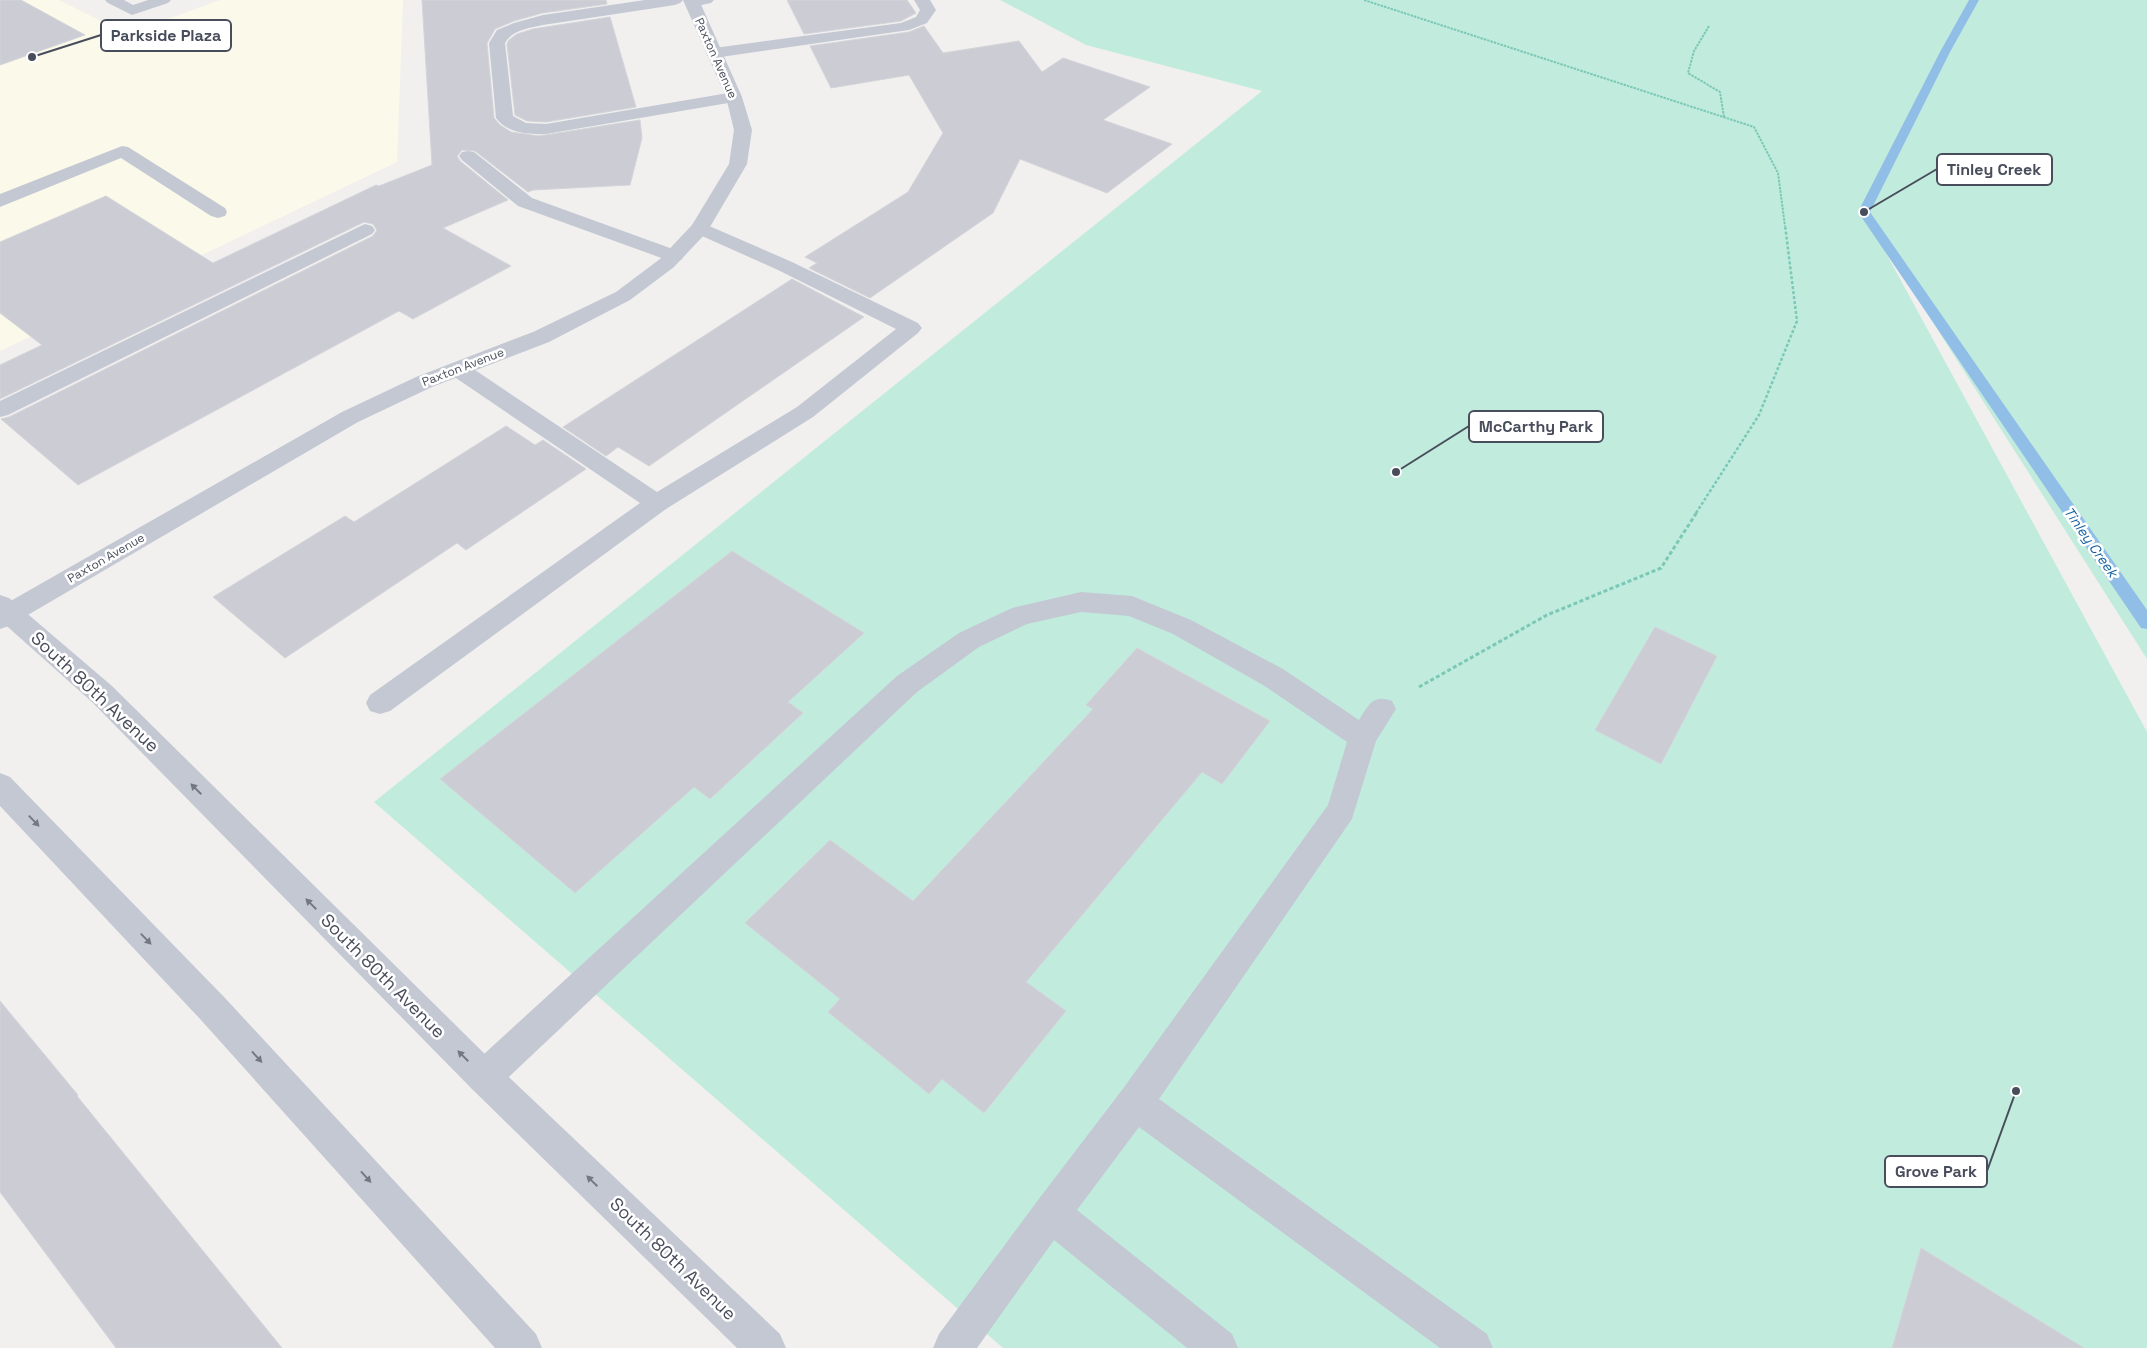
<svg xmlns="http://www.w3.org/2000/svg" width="2147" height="1348" font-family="'Space Grotesk',sans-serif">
	<rect width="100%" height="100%" fill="#f1f0ef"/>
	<path fill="#fbfaea" d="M0,0h59l68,34 93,-34h183l-6,162 -397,189z"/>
	<path fill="#c1ecdd" d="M1000,0h1147v659l-278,-437 278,510v616h-1144l-629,-546 888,-711 -176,-46z"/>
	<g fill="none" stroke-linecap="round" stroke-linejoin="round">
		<path fill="#91bee6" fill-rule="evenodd" d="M1969,0h10l-29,52 -80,160 277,398v19l-6,-1 -283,-416 82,-160z"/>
	</g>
	<g fill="#cccdd4" stroke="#d4d4da">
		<path d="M0,0h21l64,35 -85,30z"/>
		<path d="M422,0h184l1,4 -65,9 -28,8 -19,8 -8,14 7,75 6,7 11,7 28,4 101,-16 2,18 -12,47 -97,5 -5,2 -53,-41 -13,-1 -5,6 3,5 48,39 -65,28 68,38 -98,53 -14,-8 -321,174 -77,-66 8,-2 364,-181 4,-6 -4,-6 -9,-2 -364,177v-34l42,-20 -42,-32v-71l106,-46 107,67 163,-78 3,1 53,-21z"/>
		<path d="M787,0h120l9,13 -15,8 -97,13z"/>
		<path d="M610,17l26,90 -90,15 -19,-1 -12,-6 -8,-71 2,-4 8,-6 16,-5z"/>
		<path d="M924,26l19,27 76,-12 23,31 21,-14 87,29 -47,33 69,24 -65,49 -87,-34 -27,54 -123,85 -61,-30 8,-5 -12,-6 103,-65 35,-59 -34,-58 -78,13 -21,-42 99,-14z"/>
		<path d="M792,279l72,38 -215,149 -31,-19 -12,9 -43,-29z"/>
		<path d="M506,426l29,19 8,-5 43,29 -120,81 -9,-7 -172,115 -72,-61 132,-81 9,6z"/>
		<path d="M732,551l132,82 -76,69 15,11 -93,86 -16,-12 -119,106 -135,-114z"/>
		<path d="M1655,627l62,29 -56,108 -66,-34z"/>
		<path d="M1137,648l133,73 -48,63 -20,-12 -176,210 40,29 -82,102 -42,-34 -13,15 -101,-82 12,-13 -95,-76 85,-83 83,61 180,-192 -7,-4z"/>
		<path d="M0,1001l78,94 -1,1 205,252h-166l-116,-156z"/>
		<path d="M1921,1248l163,100h-192z"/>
	</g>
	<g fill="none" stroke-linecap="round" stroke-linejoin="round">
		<g stroke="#7bc8b6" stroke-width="2" stroke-dasharray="2.5 1" stroke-linecap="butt">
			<path d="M1364,0l390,127 24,46 7,53"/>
			<path d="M1709,26l-15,25 -6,22 32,19 4,25"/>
		</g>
		<path stroke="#7bc8b6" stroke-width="2.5" stroke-dasharray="3 2" stroke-linecap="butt" d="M1696,513l63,-98 38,-94 -12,-96"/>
		<path stroke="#7bc8b6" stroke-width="3" stroke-dasharray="4 2.5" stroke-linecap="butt" d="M1419,687l128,-72 114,-47 36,-56"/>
		<g fill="#c4c8d3" fill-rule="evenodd">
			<path d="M105,0h19l9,5 15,-5h23l-3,3 -36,12 -24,-12z"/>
			<path d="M645,0h38l-3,3 -5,2 -132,20c-14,3 -31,5 -38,18l8,73 13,7 20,1 188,-32 6,1 2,4 -2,4 -194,33c-17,1 -39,-1 -50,-16l-7,-75 8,-13 17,-7 29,-8z"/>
			<path d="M686,0h28l-3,3 -19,4 -5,-2 -3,-3z"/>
			<path d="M914,0h16l6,10 -9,13 -18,7 -195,28 -6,-2 -2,-3 2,-3 6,-2 187,-25 15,-6 4,-7z"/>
			<path d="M122,146l6,1 97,61 2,4 -2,4 -7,2 -7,-2 -90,-58 -121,49v-13z"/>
			<path d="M468,151l6,1 58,46 149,54 3,4 -3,4 -7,2 -7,-2 -149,-54 -56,-46 -3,-4 3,-4z"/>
			<path d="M700,222l92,40 126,61 4,5 -4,5 -105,84 -147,92 -276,202 -10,3 -10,-3 -4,-8 4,-8 270,-192 -190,-129 -3,-5 3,-5 8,-2 8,2 191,128 140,-85 99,-78 -118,-59 -85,-38 -3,-4 3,-4z"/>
			<path d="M365,224l7,2 3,4 -3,4 -364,181 -8,2v-16z"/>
			<path d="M1081,592l51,4 59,24 92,49 76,51c10,-15 13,-26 33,-19l4,8 -20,32 -24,78 -193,280 328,235 6,14h-53l-301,-221 -62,83 155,124 6,14h-51l-133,-108 -77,108h-44l6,-14 99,-134 84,-110 206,-285 19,-63 -84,-57 -90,-51 -44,-18 -48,-4 -54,12 -48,23 -62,45 -421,397 -12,5 -12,-5 -5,-12 5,-12 425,-389 62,-43 53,-25z"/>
		</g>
		<path fill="#c4c8d3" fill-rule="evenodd" d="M683,0h16l43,97 10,33 -5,34 -40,68 -33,35 -44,33 -81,42 -117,45 -74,35 -349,204 -9,3v-22l342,-195 74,-35 117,-45 83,-40 44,-33 32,-34 37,-61 5,-34 -8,-33z"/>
		<g fill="#c4c8d3" fill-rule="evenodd">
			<path d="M0,595l9,3 103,88 384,379 284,269 6,14h-49l-265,-259 -380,-387 -92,-82z"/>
			<path d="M0,773l10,4 215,221 311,336 6,14h-47l-294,-328 -201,-214z"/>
		</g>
	</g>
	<defs><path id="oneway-solid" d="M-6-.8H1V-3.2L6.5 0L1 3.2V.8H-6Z" transform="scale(1.25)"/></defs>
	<g fill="#737885">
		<use href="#oneway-solid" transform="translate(196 789) rotate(-135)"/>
		<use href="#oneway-solid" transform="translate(34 821) rotate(46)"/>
		<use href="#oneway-solid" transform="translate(311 904) rotate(-135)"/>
		<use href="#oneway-solid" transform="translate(146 939) rotate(46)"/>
		<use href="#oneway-solid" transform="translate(463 1056) rotate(-135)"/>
		<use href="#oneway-solid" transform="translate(257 1057) rotate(48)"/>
		<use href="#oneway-solid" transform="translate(366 1177) rotate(48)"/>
		<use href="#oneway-solid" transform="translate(592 1181) rotate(-136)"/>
	</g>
	<g text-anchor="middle" stroke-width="5" stroke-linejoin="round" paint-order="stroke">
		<g font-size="12" fill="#484d5b" stroke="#fff">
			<text transform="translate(716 58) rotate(66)" y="4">Paxton Avenue</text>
			<text transform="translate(463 367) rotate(-21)" y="4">Paxton Avenue</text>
			<text transform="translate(106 558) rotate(-30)" y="4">Paxton Avenue</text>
		</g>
		<g font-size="14" font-style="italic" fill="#1660a1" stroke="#fff">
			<text transform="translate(2091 542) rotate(55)" y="5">Tinley Creek</text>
		</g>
		<g font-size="18" fill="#484d5b" stroke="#fff">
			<text transform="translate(95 692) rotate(43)" y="6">South 80th Avenue</text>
			<text transform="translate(383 976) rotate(45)" y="6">South 80th Avenue</text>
			<text transform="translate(673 1259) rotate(44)" y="6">South 80th Avenue</text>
		</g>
	</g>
	<path fill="none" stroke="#484d5b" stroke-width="2" d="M32 57L101 35M1864 212L1937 169M1396 472L1469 426M2016 1091L1987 1171"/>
	<g fill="#484d5b" stroke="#fff" stroke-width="2">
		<circle cx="32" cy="57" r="5"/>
		<circle cx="1864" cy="212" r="5"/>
		<circle cx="1396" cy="472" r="5"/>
		<circle cx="2016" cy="1091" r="5"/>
	</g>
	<g fill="#fff" stroke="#484d5b" stroke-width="2">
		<rect x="101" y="20" width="130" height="31" rx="5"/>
		<rect x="1937" y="154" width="115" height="31" rx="5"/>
		<rect x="1469" y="411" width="134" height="31" rx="5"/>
		<rect x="1885" y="1156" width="102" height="31" rx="5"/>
	</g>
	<g font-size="16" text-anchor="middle" font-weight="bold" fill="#484d5b">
		<text x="166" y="41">Parkside Plaza</text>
		<text x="1994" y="175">Tinley Creek</text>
		<text x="1536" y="432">McCarthy Park</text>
		<text x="1936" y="1177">Grove Park</text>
	</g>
</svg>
